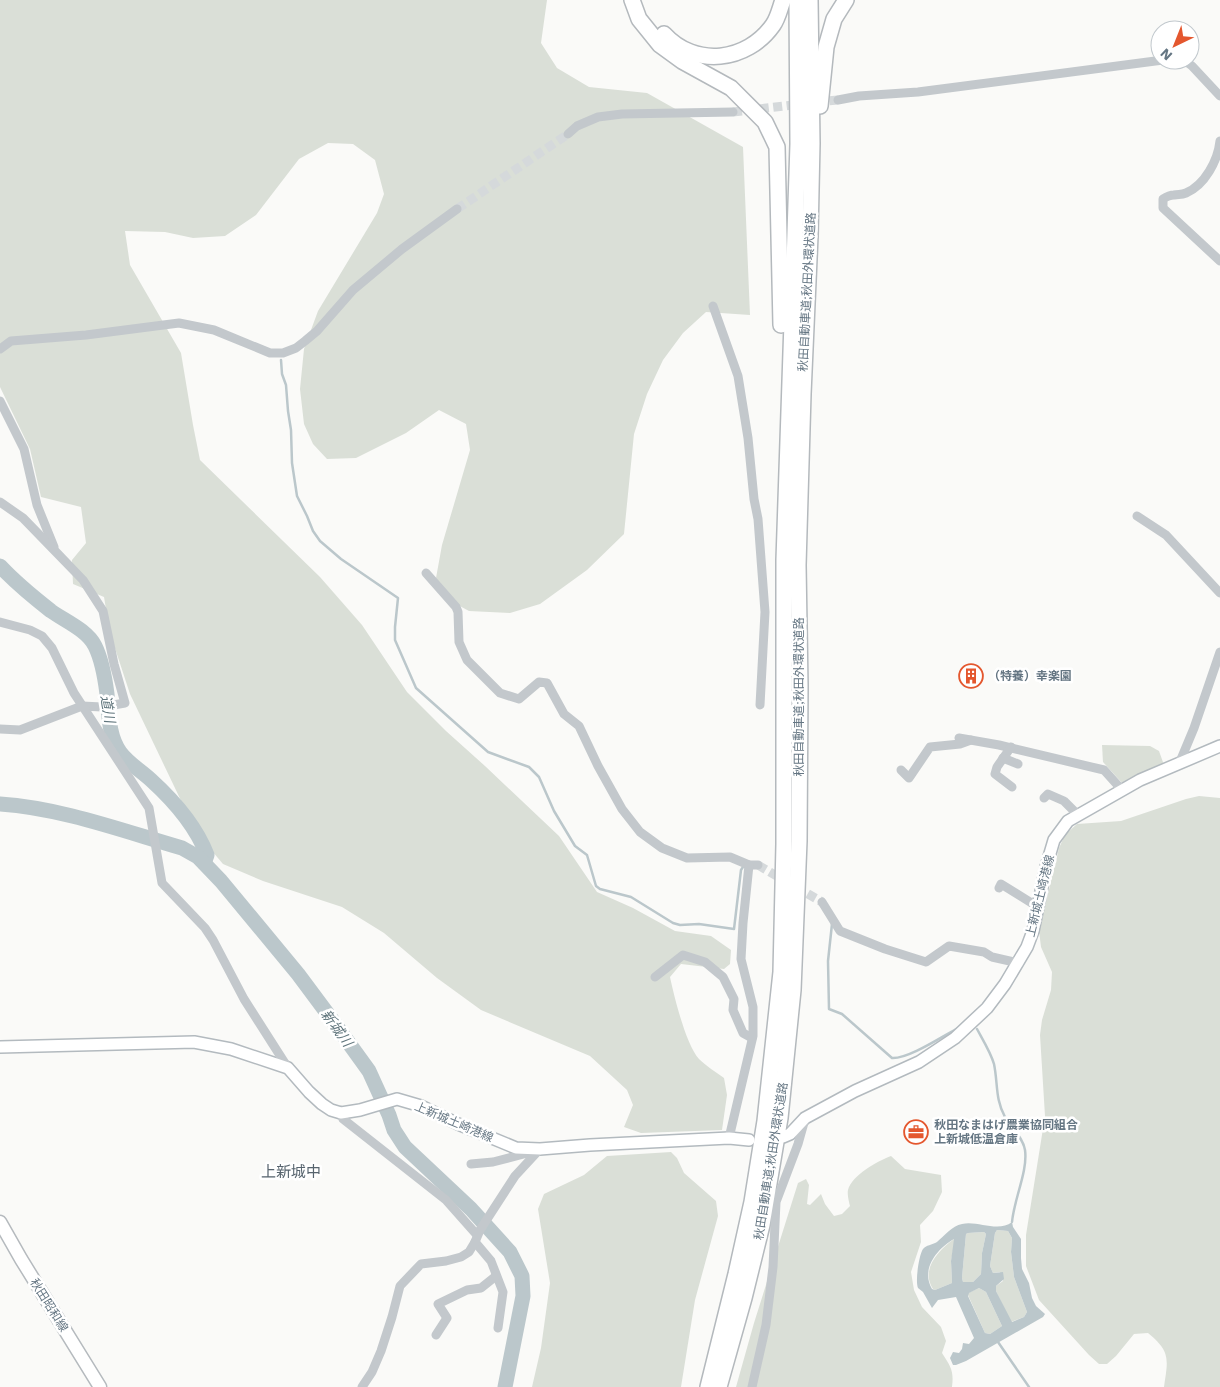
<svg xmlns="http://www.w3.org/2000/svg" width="1220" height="1387" font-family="'Work Sans','Noto Sans JP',sans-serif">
	<rect width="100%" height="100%" fill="#fafaf8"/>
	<g fill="#dadfd7">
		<path d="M0,0h547l-6,43 16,25 32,19 58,6 96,54 7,168 -44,-3 -23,21 -20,27 -16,34 -13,40 -10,100 -37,36 -47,34 -30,9 -41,-2 -24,-13 -9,-20 6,-33 28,-95 -4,-26 -27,-14 -33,23 -50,25 -29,1 -14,-15 -9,-20 -4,-35 4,-40 14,-38 59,-98 7,-19 -9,-34 -22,-16 -25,-1 -29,16 -43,56 -31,21 -32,2 -28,-6 -40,-1 5,34 51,88 12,72 7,35 120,117 42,48 45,67 39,39 39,35 74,70 38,56 36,16 42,23 36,5 20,14 -1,14 -6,5 -43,-5 -11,13c4,19 16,68 29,82 7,7 17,13 25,19l3,17 -5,35 -81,3 -17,-6 9,-22 -6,-15 -37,-34 -109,-46 -44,-32 -53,-45 -42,-26 -79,-26 -40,-17 -27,-32 -66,-138 -20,-61 -6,-36 -31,-13 -1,-24 14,-17 -5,-36 -40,-10 -11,-48 -30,-62z"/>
		<path d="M1102,745l48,1 9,5 5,14 -41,19 -20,-22z"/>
		<path d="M1199,796l21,2v589h-56c4,-28 7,-35 -16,-54l-14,1 -18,22 -9,8h-8l-10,-9 -50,-55 -13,-34v-31l19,-119 -5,-81 2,-15 9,-30 1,-18 -11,-25 -2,-16 20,-83 6,-13 12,-11 44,-3 65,-22z"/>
		<path d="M671,1152l6,6 7,15 32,28 2,15 -23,84 -14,87h-149l9,-39 9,-65 -12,-74 6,-15 40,-19 23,-19z"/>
		<path d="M891,1156l14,13 36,6 1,17 -9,19 -13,14 1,17 -10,30 3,18 8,17 19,20 5,14 -4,12c9,14 12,18 10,34h-216l18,-64 44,-140 8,-4 3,6 -2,19 3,1 11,-11 4,10 9,12 8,-2 8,-8c-1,-4 -3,-12 -2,-16 4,-15 30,-29 43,-34z"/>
		<path d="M997,1230l11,1 4,7 -1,14 3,25 13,35 -3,5 -13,5 -15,-31v-5l7,-5 -3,-9 -7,1 -3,-7 5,-33z"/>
		<path d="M984,1232l2,2 -4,19 -1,21 -8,8h-10l-1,-4 4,-44 2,-1z"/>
		<path d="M954,1239l1,2 -4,20 1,22 -17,7 -2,-1c-13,-20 6,-39 21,-50z"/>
		<path d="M979,1288l7,4 16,34 -12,8 -5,-1 -17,-38v-2z"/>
	</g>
	<path fill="#bbc7cb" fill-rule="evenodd" d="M1012,1222l1,5 8,12v19l1,11 7,14 3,15 4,8 9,8 -2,3 -77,44 -10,4h-3l-3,-7 3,-6 6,1 3,-4 1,-6 6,1 5,-6 -18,-41 -18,3 -6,8 -9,-16 -5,-4c-3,-7 1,-33 5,-39 3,-4 9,-4 14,-7 7,-6 15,-16 25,-18 15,-4 36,9 50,-2zM997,1230l11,1 4,7 -1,14 3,25 13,35 -3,5 -12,5 -16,-31v-5l8,-7 -1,-7 -10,1 -3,-7 5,-33zM984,1232l2,2 -4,19 -1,21 -8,8h-10l-1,-4 4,-44 2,-1zM954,1239l-3,22 1,22 -17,7 -3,-1c-12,-20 6,-41 22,-50zM979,1288l7,4 16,34 -12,8 -5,-1 -17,-37 1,-3z"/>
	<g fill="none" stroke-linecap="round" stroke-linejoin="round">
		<g stroke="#bbc7cb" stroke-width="2.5">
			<path d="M281,360l1,14 4,11 2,26 3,19 1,33 5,33 10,20 6,15 7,10 21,18 57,39 -3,29v13l21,48 72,64 41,15 10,10 15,34 21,35 12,9 9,31 4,3 31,8 42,26 7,2 19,-1 35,5 7,-59 2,-3"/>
			<path d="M832,924l-4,37 1,48 13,5 50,44c17,1 52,-23 68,-31"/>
			<path d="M977,1029c6,11 14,24 17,35 4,19 1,35 11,53 6,11 18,20 20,33 3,21 -11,49 -13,72"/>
			<path d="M998,1342l31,45"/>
		</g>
		<g stroke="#bbc7cb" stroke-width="15">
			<path d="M0,566c15,16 33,31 51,45 14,10 36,19 44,35 7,14 10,32 12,48 2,19 1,41 13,58 8,11 20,18 31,28 22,20 45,46 56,75l-3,8"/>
			<path d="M0,804c61,4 123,27 182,44l16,9 23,24 77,93 32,43 39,54 20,44 5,15 11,17 66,62 39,43 12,24 1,20 -18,91"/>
		</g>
		<g stroke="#d5d9db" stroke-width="9" stroke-dasharray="9 4.5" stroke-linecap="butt">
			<path d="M816,102l22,-2"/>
			<path d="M733,112l68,-8"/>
			<path d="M457,209l111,-75"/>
			<path d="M758,865l27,16"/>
			<path d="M796,887l26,15"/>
		</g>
		<g stroke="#b3babf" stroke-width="14">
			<g id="secondary">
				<path d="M0,1047l194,-5 37,7 57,19 21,24 13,12 9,6 10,3 19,-3 37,-11 24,7 37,18 58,24 24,1 50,-4 139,-7 20,2"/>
				<path d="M783,1137l7,-3 15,-16 50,-27 64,-29 36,-24 32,-30 18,-24 22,-37 6,-16 13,-64 8,-27 14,-19 72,-41 80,-34"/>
			</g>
		</g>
		<g stroke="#b5babe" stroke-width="15">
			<path id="primary" d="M0,1222l21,37 79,128"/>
		</g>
		<g stroke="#b4b9bd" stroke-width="18">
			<g id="highway">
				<path d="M632,0l7,19 21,26 22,16 49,27 34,34 12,25 4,178"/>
				<path d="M664,34c31,34 83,28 109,-9 5,-7 7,-17 10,-25"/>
				<path d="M820,106l6,-59 8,-28 12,-19"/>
				<path d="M708,1387l28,-113 16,-72 13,-81 16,-149 3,-128v-284l14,-416 -1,-144"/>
				<path d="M719,1387l25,-89 18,-73 18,-107 13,-128 6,-149 1,-155 -2,-121 5,-171 7,-158 2,-93 -2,-143"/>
			</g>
		</g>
		<g stroke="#c3c8cc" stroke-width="9">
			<path d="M1184,60l8,6 28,30"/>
			<path d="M838,100l21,-4 59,-4 245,-32"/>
			<path d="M568,134l9,-8 21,-9 24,-3 111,-2"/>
			<path d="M1220,141c-2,19 -15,44 -34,52 -5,2 -7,1 -12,2 -3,0 -8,2 -11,4v9l57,53"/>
			<path d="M713,306l25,70 10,62 6,61 4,20 7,93 -5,93"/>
			<path d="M0,349l11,-8 75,-6 93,-12 35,7 56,23h13l13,-5 9,-7 12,-10 36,-41 49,-41 55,-40"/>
			<path d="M0,401l24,48 13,56 17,42"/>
			<path d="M0,502l23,16 33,34 27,28 20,31 11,53 11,39 -23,4 -20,-1 -62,24 -20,-1"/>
			<path d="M1137,516l29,19 54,58"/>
			<path d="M426,573l30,34 2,5 1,30 8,18 33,33 19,6 20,-17 8,1 17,31 15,12 19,40 24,43 18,23 22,16 25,10 43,-1 19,8h9"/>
			<path d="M0,622l30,8 12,6 10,12 22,45 75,115 13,75 43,45 8,12 31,59 44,69"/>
			<path d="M959,738l40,7 105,25 18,20"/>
			<path d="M1011,747l-14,20 -2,7 17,13"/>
			<path d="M1003,758l15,6"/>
			<path d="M1179,764l15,-36 26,-76"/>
			<path d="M901,770l8,8 21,-31 30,-3 11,-4"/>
			<path d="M1044,798l4,-4 16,7 14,14"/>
			<path d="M999,888l2,-4 37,23"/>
			<path d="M822,902l18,29 45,18 41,13 23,-16 35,6 8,5 27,6"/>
			<path d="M655,977l28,-22 22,7 18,15 11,22 -1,11 10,23 9,5"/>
			<path d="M341,1113l2,6 103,81 31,35"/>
			<path d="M729,1138l24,-102v-29l-12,-48 2,-36 6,-58"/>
			<path d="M471,1164l22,-2 42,-11"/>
			<path d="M475,1242l16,19 12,31 -5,36"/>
			<path d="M436,1335l11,-17 -9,-14 29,-14 14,-2 15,-12"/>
			<path d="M362,1387l10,-15 9,-21 11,-34 8,-31 21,-22 25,-3 15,-4 8,-5 6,-10 5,-12 35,-54 25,-27"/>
			<path d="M752,1387l14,-62 7,-58 3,-65 22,-58 7,-25"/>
		</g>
		<use href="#secondary" stroke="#fff" stroke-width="11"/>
		<use href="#primary" stroke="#fff" stroke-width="12"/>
		<use href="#highway" stroke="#fff" stroke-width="15"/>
	</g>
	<defs>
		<g id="building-ring" transform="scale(1.25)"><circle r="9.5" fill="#fff" stroke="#e4572e" stroke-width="1.5"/><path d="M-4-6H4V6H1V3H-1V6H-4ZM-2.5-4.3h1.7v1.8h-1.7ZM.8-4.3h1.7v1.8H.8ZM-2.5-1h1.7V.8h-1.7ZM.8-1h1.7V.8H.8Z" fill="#e4572e"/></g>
		<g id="office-ring" transform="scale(1.25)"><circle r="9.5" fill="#fff" stroke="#e4572e" stroke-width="1.5"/><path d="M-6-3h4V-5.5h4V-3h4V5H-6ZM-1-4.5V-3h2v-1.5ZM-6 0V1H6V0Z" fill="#e4572e"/></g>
	</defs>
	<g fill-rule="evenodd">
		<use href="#building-ring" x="971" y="676"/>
		<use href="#office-ring" x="916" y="1132"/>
	</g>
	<g text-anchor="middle" stroke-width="5" stroke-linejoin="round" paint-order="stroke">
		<g font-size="12" fill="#657683" stroke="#fff">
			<text transform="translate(807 292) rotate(-87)" y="4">秋田自動車道;秋田外環状道路</text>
			<text transform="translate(799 697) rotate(-90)" y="4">秋田自動車道;秋田外環状道路</text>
			<text transform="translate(1040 896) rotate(-76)" y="4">上新城土崎港線</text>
			<text transform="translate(454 1122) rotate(23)" y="4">上新城土崎港線</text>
			<text transform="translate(771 1161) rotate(-81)" y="4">秋田自動車道;秋田外環状道路</text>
			<text transform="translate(49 1305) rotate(58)" y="4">秋田昭和線</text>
		</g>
		<g font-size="12" font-weight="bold" fill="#657683" stroke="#fff" text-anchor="start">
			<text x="988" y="680">（特養）幸楽園</text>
			<text x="934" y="1129">秋田なまはげ農業協同組合<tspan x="934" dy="14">上新城低温倉庫</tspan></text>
		</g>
		<g font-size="14" font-style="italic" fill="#60757c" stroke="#fff">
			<text transform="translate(108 709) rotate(80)" y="5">道川</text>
			<text transform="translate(337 1028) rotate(54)" y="5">新城川</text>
		</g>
		<g font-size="15" fill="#57646e" stroke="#fff">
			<text x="291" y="1177">上新城中</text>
		</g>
	</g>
	<g transform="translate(1175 45) rotate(223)"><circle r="24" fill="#ffffff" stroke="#c1c8cd"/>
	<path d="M0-4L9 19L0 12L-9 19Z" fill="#e4572e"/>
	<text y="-8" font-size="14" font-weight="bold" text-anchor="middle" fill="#657683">N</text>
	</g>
</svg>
